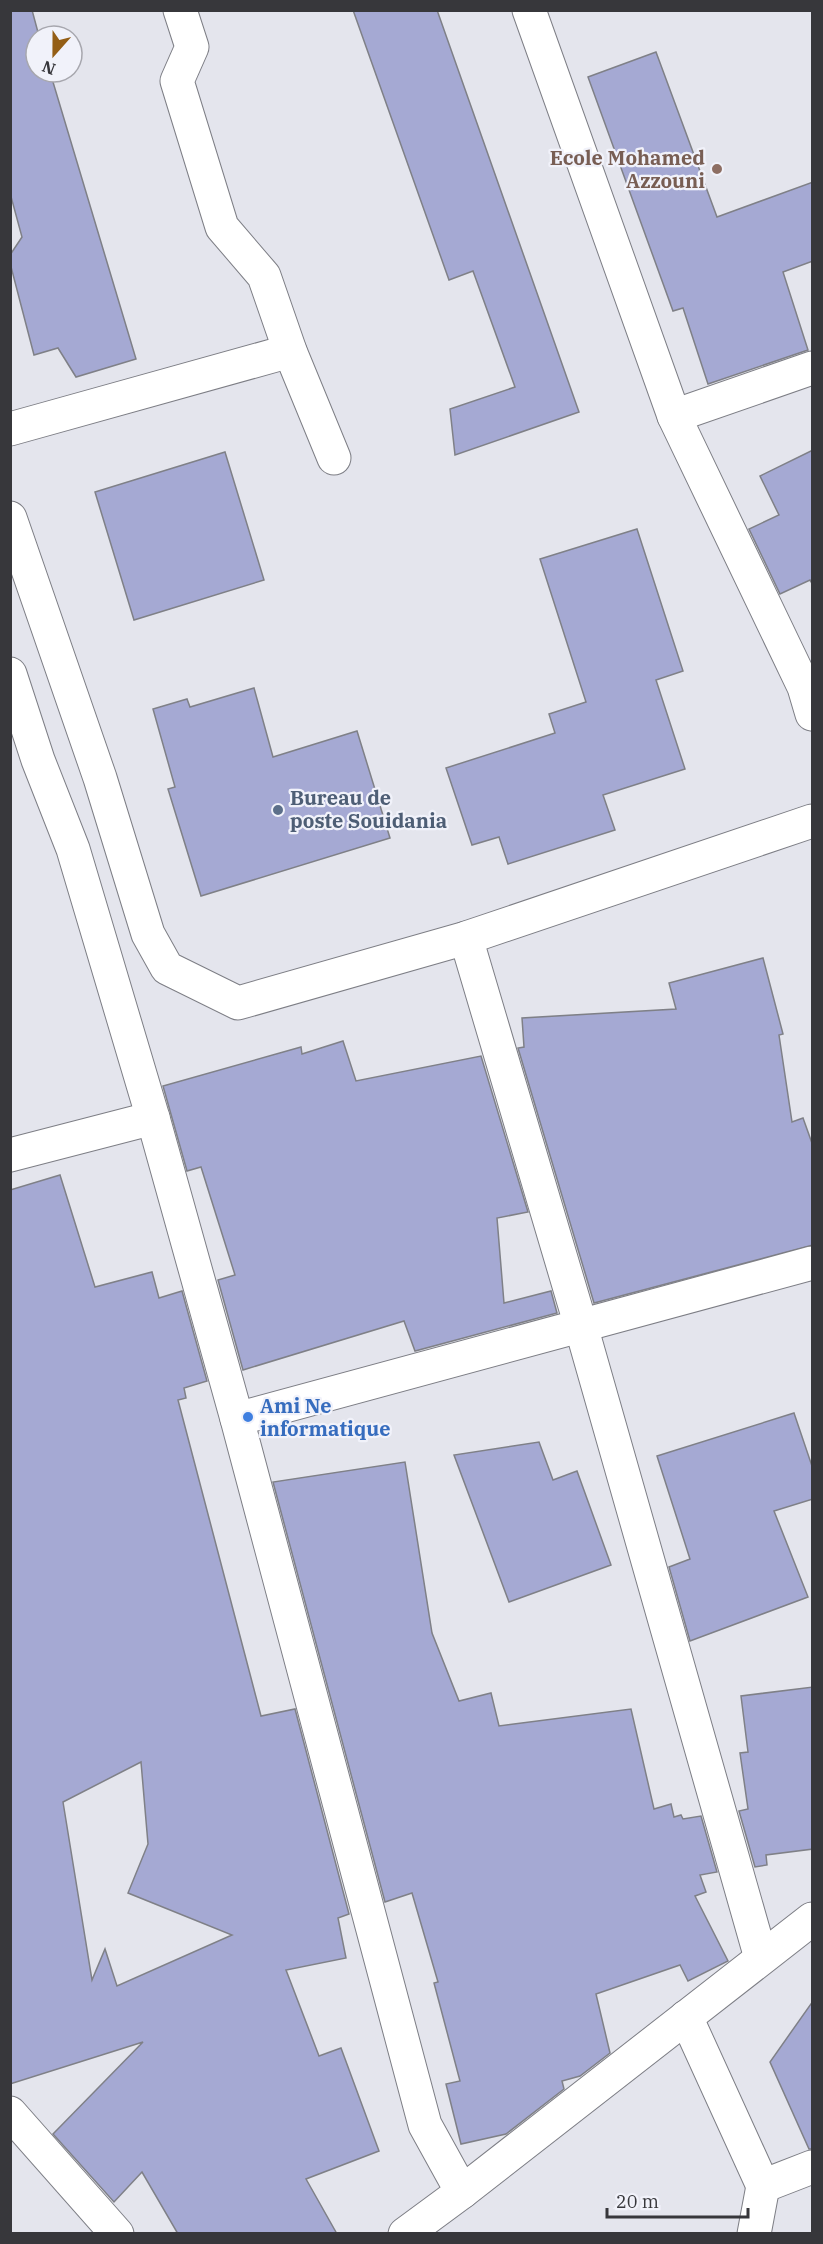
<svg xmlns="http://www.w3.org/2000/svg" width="823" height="2244" font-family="'IBM Plex Serif',serif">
	<rect width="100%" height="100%" fill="#e4e5ed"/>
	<g fill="#a5a9d3" stroke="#7f8087" stroke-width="1.5" fill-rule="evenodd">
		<path d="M10,10h22l7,26h-3v36h14l86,287 -60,18 -18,-29 -24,7 -24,-92v-8l12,-18 -12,-44z"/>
		<path d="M353,10h84l142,402 -124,43 -5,-46 65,-22 -42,-116 -24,9z"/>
		<path d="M656,52l61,165 96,-35v79l-30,11 25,78 -100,34 -25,-76 -10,3 -85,-234z"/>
		<path d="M813,450v135l-3,-5 -30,14 -31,-65 30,-14 -19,-39z"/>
		<path d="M225,452l39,128 -130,40 -39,-128z"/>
		<path d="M637,529l46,142 -27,9 29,89 -82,26 12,35 -107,34 -9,-27 -27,8 -26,-77 109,-35 -6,-19 37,-12 -46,-143z"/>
		<path d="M254,688l19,69 84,-26 33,107 -189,58 -33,-107 7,-2 -22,-78 34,-10 3,8z"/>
		<path d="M763,958l20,76 -4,1 13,87 11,-4 10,28v99l-219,58 -76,-255 6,-1 -2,-29 154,-9 -7,-26z"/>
		<path d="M343,1041l13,40 125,-25 47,156 -31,6 7,85 47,-12 6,22 -142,38 -11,-30 -161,49 -25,-90 17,-5 -34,-108 -14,4 -24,-85 138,-39 1,7z"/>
		<path d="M60,1175l35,112 57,-15 7,26 23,-7 25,90 -23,7 2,10 -8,2 83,316 34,-7 54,205 -11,4 8,40 -60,12 33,86 22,-8 38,103 -73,28 31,55h-159l-36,-62 -28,30 -61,-68 90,-92 -133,42v-894zM141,1762l7,82 -20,49 104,42 -115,51 -12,-37 -13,31 -29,-178z"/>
		<path d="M794,1413l19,56v30l-39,12 34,86 -118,44 -21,-74 21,-8 -33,-103z"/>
		<path d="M539,1442l14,38 24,-9 34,94 -102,37 -55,-147z"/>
		<path d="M405,1462l27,171 27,68 32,-8 8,33 132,-17 23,100 17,-5 3,13 7,-2 2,4 18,-3 16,56 -17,3 6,17 -11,4 33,65 -40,20 -8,-16 -84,29 14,59 -30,23 -18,5 2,8 -58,45 -45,10 -15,-60 14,-3 -26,-98 4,-1 -26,-89 -27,9 -112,-420z"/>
		<path d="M813,1687v162l-47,6 1,10 -12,2 -16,-56 9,-2 -8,-56 8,-1 -7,-56z"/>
		<path d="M813,2001v148h-4l-39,-87z"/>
	</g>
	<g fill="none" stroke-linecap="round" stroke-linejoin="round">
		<g stroke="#7d7e85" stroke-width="35">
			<g id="minor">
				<path d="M180,10l12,37 -15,34 45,146 42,49 26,75 44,107"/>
				<path d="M529,10l145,406 130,271 8,27"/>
				<path d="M674,416l138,-48"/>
				<path d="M10,429l280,-78"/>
				<path d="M10,518l90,260 48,156 19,34 71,35 228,-65 346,-117"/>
				<path d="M10,674l28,86 35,89 80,269 84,301 188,706 37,67 -57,42"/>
				<path d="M466,938l115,388 180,632"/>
				<path d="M10,1155l143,-37"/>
				<path d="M237,1419l575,-156"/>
				<path d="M686,2017l77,169 49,-19"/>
				<path d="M10,2113l107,121"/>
				<path d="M462,2192l350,-273"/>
				<path d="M754,2234l9,-48"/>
			</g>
		</g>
		<use href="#minor" stroke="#fff" stroke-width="33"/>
	</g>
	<circle fill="#8d6e63" stroke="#f1f2fa" stroke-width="2" cx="717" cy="169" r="6"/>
	<circle fill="#5c6f8a" stroke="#f1f2fa" stroke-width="2" cx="278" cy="810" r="6"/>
	<circle fill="#3f7fe0" stroke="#f1f2fa" stroke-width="2" cx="248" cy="1417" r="6"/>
	<g text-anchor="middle" stroke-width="4.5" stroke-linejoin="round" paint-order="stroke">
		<g font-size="20" font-weight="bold" fill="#785e54" stroke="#f1f2fa" text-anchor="end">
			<text x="705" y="165">Ecole Mohamed<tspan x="705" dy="23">Azzouni</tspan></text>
		</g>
		<g font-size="20" font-weight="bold" fill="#4e5e75" stroke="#f1f2fa" text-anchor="start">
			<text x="290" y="805">Bureau de<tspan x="290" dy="23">poste Souidania</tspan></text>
		</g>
		<g font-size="20" font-weight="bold" fill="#366cbe" stroke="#f1f2fa" text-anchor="start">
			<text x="260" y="1413">Ami Ne<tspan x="260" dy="23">informatique</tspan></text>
		</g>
	</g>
	<rect width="823" height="2244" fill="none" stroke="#37373b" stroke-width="24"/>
	<g transform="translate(54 54) rotate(201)"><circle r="28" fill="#f1f2fa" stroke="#a7a7ae" stroke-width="1.5"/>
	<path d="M0-4.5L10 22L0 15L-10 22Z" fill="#945e15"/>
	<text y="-9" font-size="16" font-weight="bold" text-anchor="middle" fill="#37373b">N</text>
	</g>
	<path d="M607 2208v9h141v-9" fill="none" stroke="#37373b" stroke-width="3"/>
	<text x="616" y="2208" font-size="18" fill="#37373b" stroke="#f1f2fa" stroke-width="4.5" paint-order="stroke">20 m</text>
</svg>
